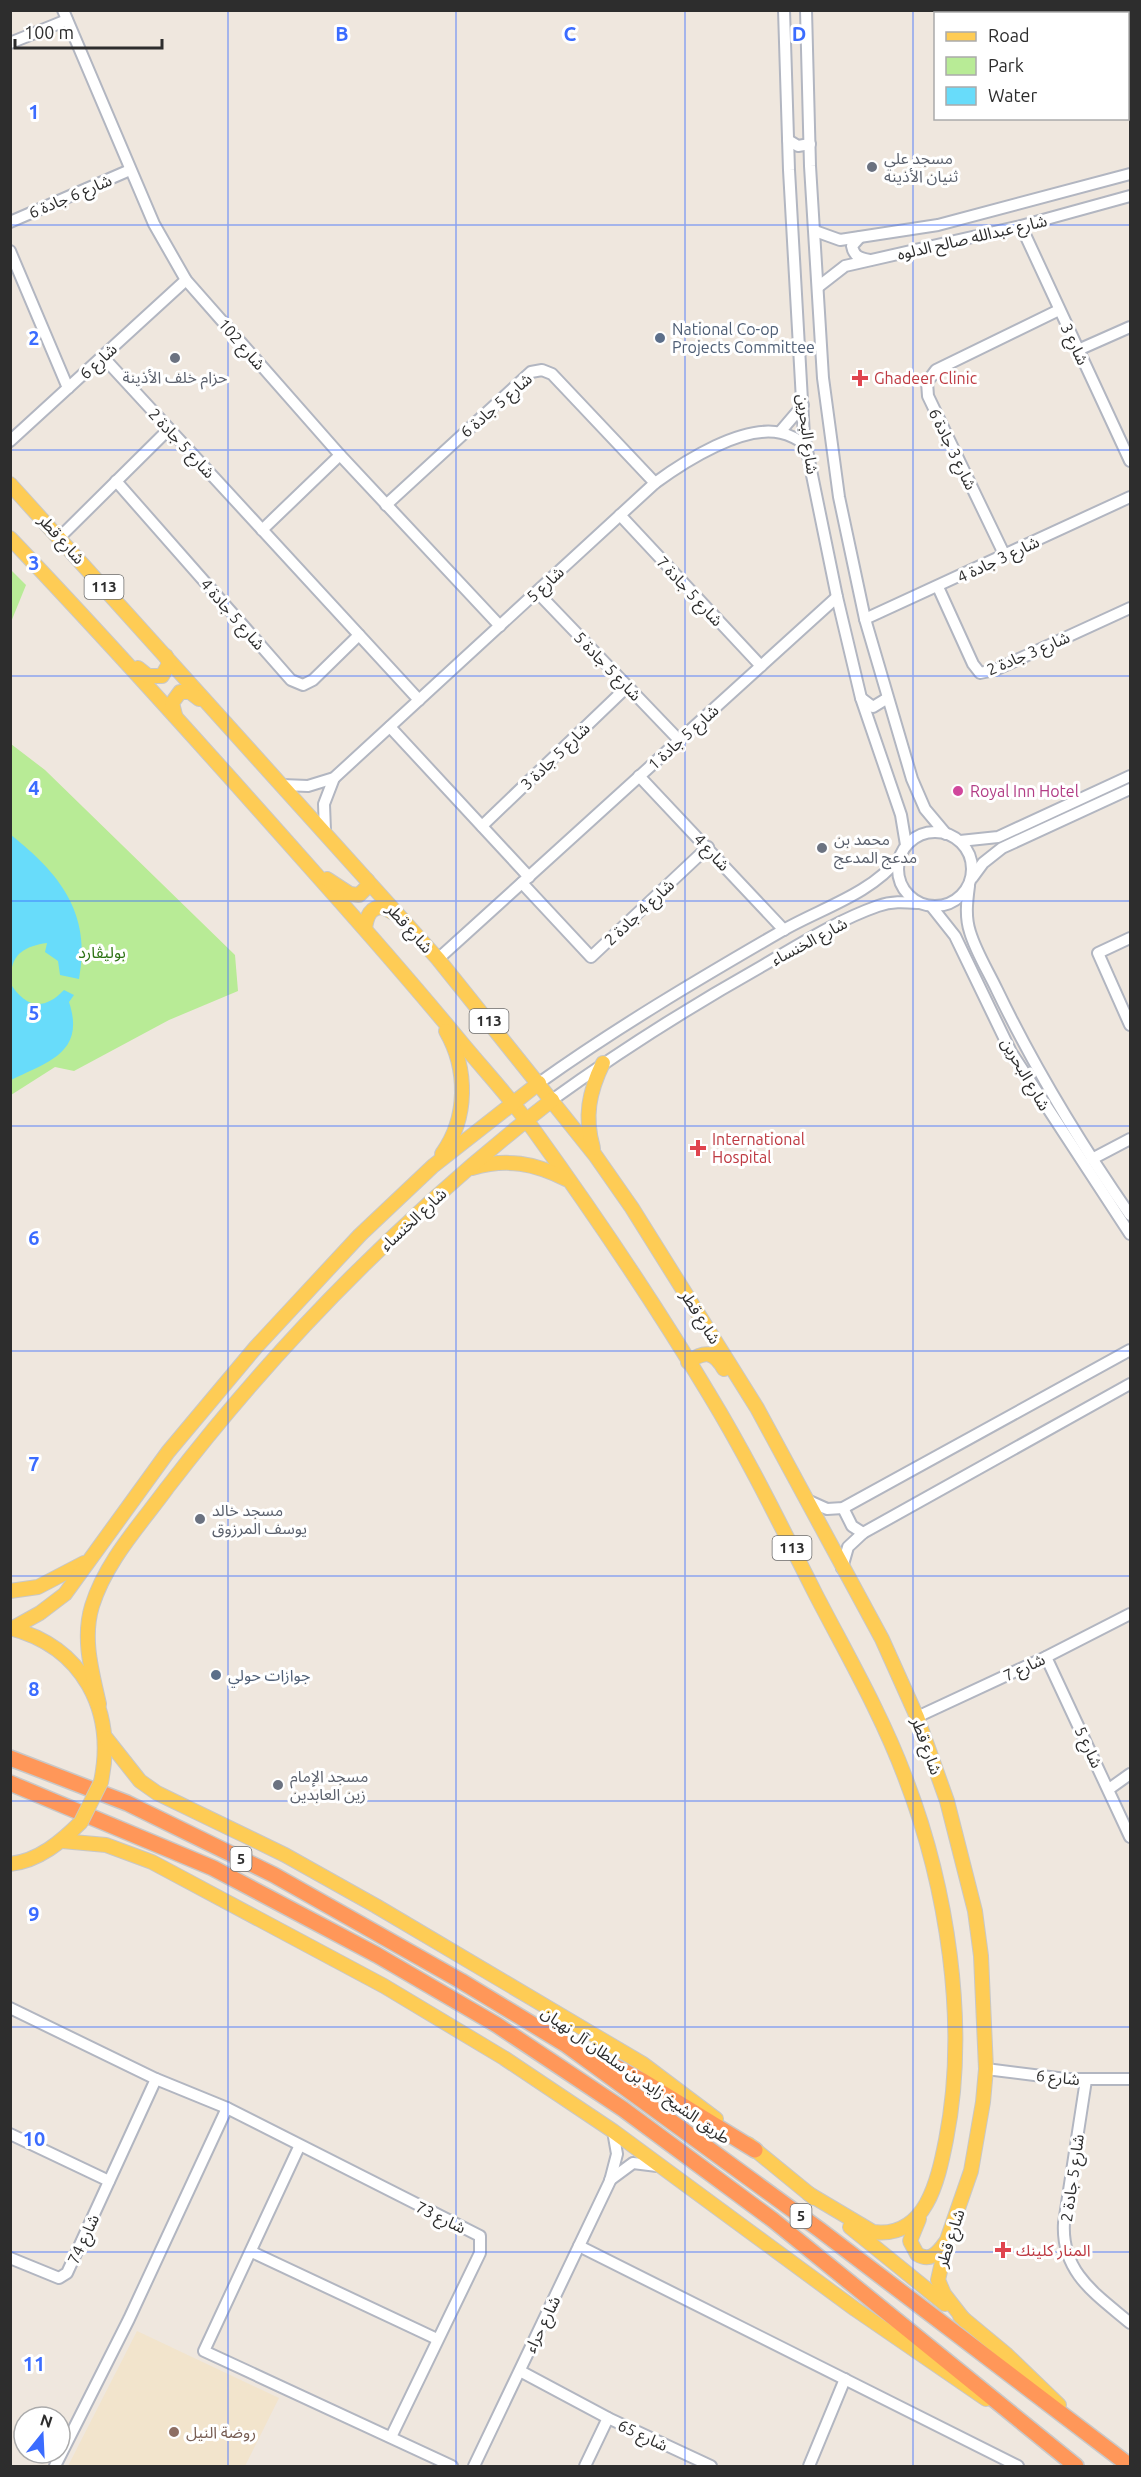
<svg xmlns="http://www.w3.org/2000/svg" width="1141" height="2477" font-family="Ubuntu,'Noto Sans Arabic',sans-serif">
	<rect width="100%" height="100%" fill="#efe7de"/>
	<path fill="#f2e4cc" d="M137,2331l142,67 -34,68h-177z"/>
	<g fill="#b8eb96">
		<path d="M11,570l15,15 -15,37z"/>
		<path d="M11,744l34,26 190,185 3,36 -69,29 -95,51 -19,-4 -44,28z"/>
	</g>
	<g fill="#68dcfa">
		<path d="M11,835c48,38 81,78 68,144l-19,-4 -2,-14 -13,-9 2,-9c-21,3 -35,10 -36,32z"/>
		<path d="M10,983c15,24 33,29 54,7l10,5 -5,7c17,51 -22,60 -58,78z"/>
	</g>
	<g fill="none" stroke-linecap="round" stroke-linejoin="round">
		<g stroke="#b2b6c1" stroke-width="14">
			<g id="minor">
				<path d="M63,10l91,214 32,56 154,175 160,171"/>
				<path d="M784,10l5,160 15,266 33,161 24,101 40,117 5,30"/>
				<path d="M806,10l4,156 13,212 16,119 26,122 47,160 13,30 21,25"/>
				<path d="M10,43l57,-23"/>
				<path d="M788,140l10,6 12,-2"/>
				<path d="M10,222l120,-52"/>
				<path d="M1021,226l109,235"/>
				<path d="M815,231l25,9 98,-15 192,-51"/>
				<path d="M860,237l-8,9c2,11 8,12 18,14"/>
				<path d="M10,251l58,137"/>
				<path d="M818,287l27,-21 176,-40 109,-30"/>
				<path d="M1078,350l52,-23"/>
				<path d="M103,357l316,343"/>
				<path d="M780,432l23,-27"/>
				<path d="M10,441l176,-161"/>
				<path d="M116,481l175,199 12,5 10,-5 46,-45"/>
				<path d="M386,505l145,-133 11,-2 10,4 103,109"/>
				<path d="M620,515l141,151"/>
				<path d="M262,530l78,-75"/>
				<path d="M60,537l109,-108"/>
				<path d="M1005,556l-77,-160 -1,-14 9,-12 123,-60"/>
				<path d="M938,587l35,77 7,9 15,-3 135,-62"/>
				<path d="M537,592l142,148"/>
				<path d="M865,619l265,-122"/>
				<path d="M861,698l12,9 13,-8"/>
				<path d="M390,727l139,150"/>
				<path d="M639,776l145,154"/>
				<path d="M282,785l26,1 26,-8 321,-295c30,-22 88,-59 126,-50 9,2 18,7 25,12"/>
				<path d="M482,826l146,-140"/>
				<path d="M325,831l-1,-27 10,-26"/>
				<circle cx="935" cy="869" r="37"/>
				<path d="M960,841l38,-4 132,-61"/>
				<path d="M972,878l11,-15 19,-15 128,-59"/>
				<path d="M522,883l69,74 117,-110"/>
				<path d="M969,886c-2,15 -4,31 1,46 6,20 18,39 27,58 38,79 83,153 133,225"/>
				<path d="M932,907l23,29 56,116 119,182"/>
				<path d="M1130,938l-32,15 32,72"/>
				<path d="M438,959l399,-362"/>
				<path d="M539,1083c77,-55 158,-103 241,-151 39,-23 90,-37 119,-74"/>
				<path d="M552,1100c68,-49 139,-94 212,-135 36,-21 74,-45 114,-59 14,-5 26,-4 40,-3"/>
				<path d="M1092,1159l38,-20"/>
				<path d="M807,1500l20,9 16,-1 287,-158"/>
				<path d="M843,1508l9,18 11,7"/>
				<path d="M842,1568l6,-21 15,-14 267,-149"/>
				<path d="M1046,1657l84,180"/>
				<path d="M917,1717l129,-60 84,-43"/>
				<path d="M1109,1789l21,-15"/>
				<path d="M10,2008l146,71 71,29 253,128v17l-89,184"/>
				<path d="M986,2069l80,10h64"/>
				<path d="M1086,2080l-22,143c-3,50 33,72 66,100"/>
				<path d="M10,2134l99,47"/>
				<path d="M299,2147l-95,204 248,115"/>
				<path d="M610,2180l23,-17 24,3"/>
				<path d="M579,2246l439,220"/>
				<path d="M252,2252l185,87"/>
				<path d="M10,2258l49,20 8,-5 89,-194"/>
				<path d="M520,2371l88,47 103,48"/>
				<path d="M55,2466l74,-147 98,-211"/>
				<path d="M474,2466l136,-285 7,-27 -4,-23"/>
				<path d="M585,2466l23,-48"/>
				<path d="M809,2466l36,-87"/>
			</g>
		</g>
		<g stroke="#c8c8c8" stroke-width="16">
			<g id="major">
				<path d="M10,484l428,475 157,196 37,53 125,200 125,231 35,78 30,84 28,110 6,45 5,113 -3,33 -12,69 -24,69 -9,40 6,14 21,27"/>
				<path d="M10,538c104,109 204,221 304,334 50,56 99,112 147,170 24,29 50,57 72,87 62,86 122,175 176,265 39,64 72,132 106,199 31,60 66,120 90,184 42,109 64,247 41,363 -8,40 -20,99 -73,92l-64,-38"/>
				<path d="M138,668l10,8h14l7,-12 -3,-8"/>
				<path d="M175,715l-3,-12 8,-11h10l9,7"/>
				<path d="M327,879l23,15 9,1 9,-9 -1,-6"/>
				<path d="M365,928c2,-12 5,-21 18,-21l11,6"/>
				<path d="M593,1148c-9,-31 -4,-56 10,-85"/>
				<path d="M442,1154c26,-36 26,-85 4,-123"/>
				<path d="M472,1168c35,-10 62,-5 94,11"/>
				<path d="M688,1362c16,-11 25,-12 36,7"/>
				<path d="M10,1591l28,-4 46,-24"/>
				<path d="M10,1628c73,19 106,82 91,154"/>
				<path d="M13,1628l27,-15 25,-19 103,-142 88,-105 104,-112 73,-69 106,-83"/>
				<path d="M99,1704c-7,-32 -17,-65 -7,-98 14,-45 48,-81 75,-118 111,-145 241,-276 385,-388"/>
				<path d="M106,1738l34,43 17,12 128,62 91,51 267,158 73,55"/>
				<path d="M62,1841l44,4 46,17 232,124 120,72 109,73 242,178 131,90"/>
				<path d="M10,1864c29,-3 52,-23 71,-42"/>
				<path d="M748,2144l66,54"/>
				<path d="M919,2219l-9,22 7,13c13,8 20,0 28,-11"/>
				<path d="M850,2227l95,77"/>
				<path d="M960,2316l47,39 52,50"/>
			</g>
		</g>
		<g stroke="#c8c8c8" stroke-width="18">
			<g id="highway">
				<path d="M10,1758l117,45 147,72 187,106 104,63 255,186 310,236"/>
				<path d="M10,1783l203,85 164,87 120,70 126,84 150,111 303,246"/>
				<path d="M594,2056l47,24 114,70"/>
			</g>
		</g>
		<use href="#minor" stroke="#fff" stroke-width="10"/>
		<use href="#major" stroke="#fecc55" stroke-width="14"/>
		<use href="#highway" stroke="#ff9759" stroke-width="15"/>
		<g stroke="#c8c8c8" stroke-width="16" stroke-linecap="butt">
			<path id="major-bridge" d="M81,1822l20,-40"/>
		</g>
		<use href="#major-bridge" stroke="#fecc55" stroke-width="14"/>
	</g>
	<path fill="none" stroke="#3b6cff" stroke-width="1.5" stroke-opacity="0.55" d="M228,10v2456M456,10v2456M685,10v2456M913,10v2456M10,225h1120M10,450h1120M10,676h1120M10,901h1120M10,1126h1120M10,1351h1120M10,1576h1120M10,1801h1120M10,2027h1120M10,2252h1120"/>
	<g fill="#6b7280" stroke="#fff" stroke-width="2">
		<circle cx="872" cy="167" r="6"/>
		<circle cx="175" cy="358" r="6"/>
		<circle cx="822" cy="848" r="6"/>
		<circle cx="200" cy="1519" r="6"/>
		<circle cx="278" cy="1785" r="6"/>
	</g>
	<g fill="#5c6f8a" stroke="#fff" stroke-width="2">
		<circle cx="660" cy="338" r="6"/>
		<circle cx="216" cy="1675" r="6"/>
	</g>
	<g fill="#e0444e" stroke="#fff" stroke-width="2">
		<path d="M857 369h6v6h6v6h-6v6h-6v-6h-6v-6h6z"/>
		<path d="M695 1139h6v6h6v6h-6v6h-6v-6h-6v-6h6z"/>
		<path d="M1000 2241h6v6h6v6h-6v6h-6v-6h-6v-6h6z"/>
	</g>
	<circle fill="#d1479c" stroke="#fff" stroke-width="2" cx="958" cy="791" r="6"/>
	<circle fill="#8d6e63" stroke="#fff" stroke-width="2" cx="174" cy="2432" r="6"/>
	<g text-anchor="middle" stroke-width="6" stroke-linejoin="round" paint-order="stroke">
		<g fill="#fff" stroke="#6c6c6c" stroke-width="1.5">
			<rect x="84.5" y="575" width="39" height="24" rx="4.5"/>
			<rect x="469.5" y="1009" width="39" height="24" rx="4.5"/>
			<rect x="772.5" y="1536" width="39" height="24" rx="4.5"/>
			<rect x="230.5" y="1847" width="21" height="24" rx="4.5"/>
			<rect x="790.5" y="2204" width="21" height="24" rx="4.5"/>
		</g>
		<g font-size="15" font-weight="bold" fill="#2d2d2d">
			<text x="104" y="592">113</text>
			<text x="489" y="1026">113</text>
			<text x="792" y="1553">113</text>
			<text x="241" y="1864">5</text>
			<text x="801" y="2221">5</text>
		</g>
		<g font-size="16" fill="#5b616d" stroke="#fff" text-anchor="start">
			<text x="884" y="164">مسجد علي<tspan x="884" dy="18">ثنيان الأذينه</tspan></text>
			<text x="175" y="383" text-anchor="middle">حزام خلف الأذينة</text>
			<text x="834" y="845">محمد بن<tspan x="834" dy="18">مدعج المدعج</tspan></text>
			<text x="212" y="1516">مسجد خالد<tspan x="212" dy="18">يوسف المرزوق</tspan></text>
			<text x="290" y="1782">مسجد الإمام<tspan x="290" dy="18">زين العابدين</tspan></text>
		</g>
		<g font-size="16" fill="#2d2d2d" stroke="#fff">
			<text transform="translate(70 196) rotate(-23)" y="6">شارع 6 جادة 6</text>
			<text transform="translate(972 237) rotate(-13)" y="6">شارع عبدالله صالح الدلوه</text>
			<text transform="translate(242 344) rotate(49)" y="6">شارع 102</text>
			<text transform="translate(1075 344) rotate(65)" y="6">شارع 3</text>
			<text transform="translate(98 361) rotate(-43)" y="6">شارع 6</text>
			<text transform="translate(496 405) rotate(-41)" y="6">شارع 5 جادة 6</text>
			<text transform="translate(808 434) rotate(83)" y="6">شارع البحرين</text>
			<text transform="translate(182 443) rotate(47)" y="6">شارع 5 جادة 2</text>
			<text transform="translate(953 449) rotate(64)" y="6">شارع 3 جادة 6</text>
			<text transform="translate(62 539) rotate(48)" y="6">شارع قطر</text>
			<text transform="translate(998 559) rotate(-25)" y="6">شارع 3 جادة 4</text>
			<text transform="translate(545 584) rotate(-43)" y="6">شارع 5</text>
			<text transform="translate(690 591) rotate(47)" y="6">شارع 5 جادة 7</text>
			<text transform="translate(233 614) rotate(49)" y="6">شارع 5 جادة 4</text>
			<text transform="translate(1028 653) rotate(-23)" y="6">شارع 3 جادة 2</text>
			<text transform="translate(608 666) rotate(46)" y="6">شارع 5 جادة 5</text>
			<text transform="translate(683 737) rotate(-42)" y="6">شارع 5 جادة 1</text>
			<text transform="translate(555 756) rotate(-44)" y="6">شارع 5 جادة 3</text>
			<text transform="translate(712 852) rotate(47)" y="6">شارع 4</text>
			<text transform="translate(639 912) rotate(-43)" y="6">شارع 4 جادة 2</text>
			<text transform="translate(410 928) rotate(48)" y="6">شارع قطر</text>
			<text transform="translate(809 941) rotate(-28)" y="6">شارع الخنساء</text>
			<text transform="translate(1026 1074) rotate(60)" y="6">شارع البحرين</text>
			<text transform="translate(413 1219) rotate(-43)" y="6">شارع الخنساء</text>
			<text transform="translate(701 1317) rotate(58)" y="6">شارع قطر</text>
			<text transform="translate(1024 1667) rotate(-25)" y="6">شارع 7</text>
			<text transform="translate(927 1746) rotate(70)" y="6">شارع قطر</text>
			<text transform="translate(1089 1747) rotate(65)" y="6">شارع 5</text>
			<text transform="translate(636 2075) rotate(35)" y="6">طريق الشيخ زايد بن سلطان آل نهيان</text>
			<text transform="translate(1058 2077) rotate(6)" y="6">شارع 6</text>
			<text transform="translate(1072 2178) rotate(-82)" y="6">شارع 5 جادة 2</text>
			<text transform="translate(441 2217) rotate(26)" y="6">شارع 73</text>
			<text transform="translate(950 2238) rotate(-72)" y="6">شارع قطر</text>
			<text transform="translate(83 2239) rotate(-65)" y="6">شارع 74</text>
			<text transform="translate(542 2324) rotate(-64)" y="6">شارع حراء</text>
			<text transform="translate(643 2435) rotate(25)" y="6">شارع 65</text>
		</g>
		<g font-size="16" fill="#4e5e75" stroke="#fff" text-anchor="start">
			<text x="672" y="335">National Co-op<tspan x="672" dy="18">Projects Committee</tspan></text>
			<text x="228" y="1681">جوازات حولي</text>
		</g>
		<g font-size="16" fill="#be3a42" stroke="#fff" text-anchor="start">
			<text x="874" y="384">Ghadeer Clinic</text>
			<text x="712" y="1145">International<tspan x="712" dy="18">Hospital</tspan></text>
			<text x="1016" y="2256">المنار كلينك</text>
		</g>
		<g font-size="16" fill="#b23c85" stroke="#fff" text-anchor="start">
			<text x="970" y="797">Royal Inn Hotel</text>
		</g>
		<g font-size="16" fill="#2d7314" stroke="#fff">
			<text x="102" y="958">بوليڤارد</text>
		</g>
		<g font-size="16" fill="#785e54" stroke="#fff" text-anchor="start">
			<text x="186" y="2438">روضة النيل</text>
		</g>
	</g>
	<g font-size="20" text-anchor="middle" font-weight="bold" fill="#3b6cff" stroke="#fff" stroke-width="6" stroke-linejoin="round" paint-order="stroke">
		<text x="342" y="41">B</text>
		<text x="570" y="41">C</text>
		<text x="799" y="41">D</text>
		<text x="34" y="119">1</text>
		<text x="34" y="345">2</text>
		<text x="34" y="570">3</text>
		<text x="34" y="795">4</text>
		<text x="34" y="1020">5</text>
		<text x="34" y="1245">6</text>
		<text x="34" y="1471">7</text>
		<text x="34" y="1696">8</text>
		<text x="34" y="1921">9</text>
		<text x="34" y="2146">10</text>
		<text x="34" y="2371">11</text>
	</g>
	<rect width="1141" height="2477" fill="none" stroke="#2d2d2d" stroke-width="24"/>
	<rect x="934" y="12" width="195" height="108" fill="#ffffff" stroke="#ababab" stroke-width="1.5"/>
	<rect x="946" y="32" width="30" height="9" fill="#fecc55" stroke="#ababab" stroke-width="1.5"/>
	<text x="988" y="42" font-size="18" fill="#2d2d2d">Road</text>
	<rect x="946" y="57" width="30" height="18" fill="#b8eb96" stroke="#ababab" stroke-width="1.5"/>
	<text x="988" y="72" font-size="18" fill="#2d2d2d">Park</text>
	<rect x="946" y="87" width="30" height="18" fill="#68dcfa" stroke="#ababab" stroke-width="1.5"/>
	<text x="988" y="102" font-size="18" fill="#2d2d2d">Water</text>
	<g transform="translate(42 2435) rotate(18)"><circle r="28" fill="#ffffff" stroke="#ababab" stroke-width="1.5"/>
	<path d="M0-4.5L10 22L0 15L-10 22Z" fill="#3b6cff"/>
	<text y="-9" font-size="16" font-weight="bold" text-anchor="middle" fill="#2d2d2d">N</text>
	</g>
	<path d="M15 39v9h147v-9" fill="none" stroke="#2d2d2d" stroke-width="3"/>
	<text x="24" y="39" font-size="18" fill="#2d2d2d" stroke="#ffffff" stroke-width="4.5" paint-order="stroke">100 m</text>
</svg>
